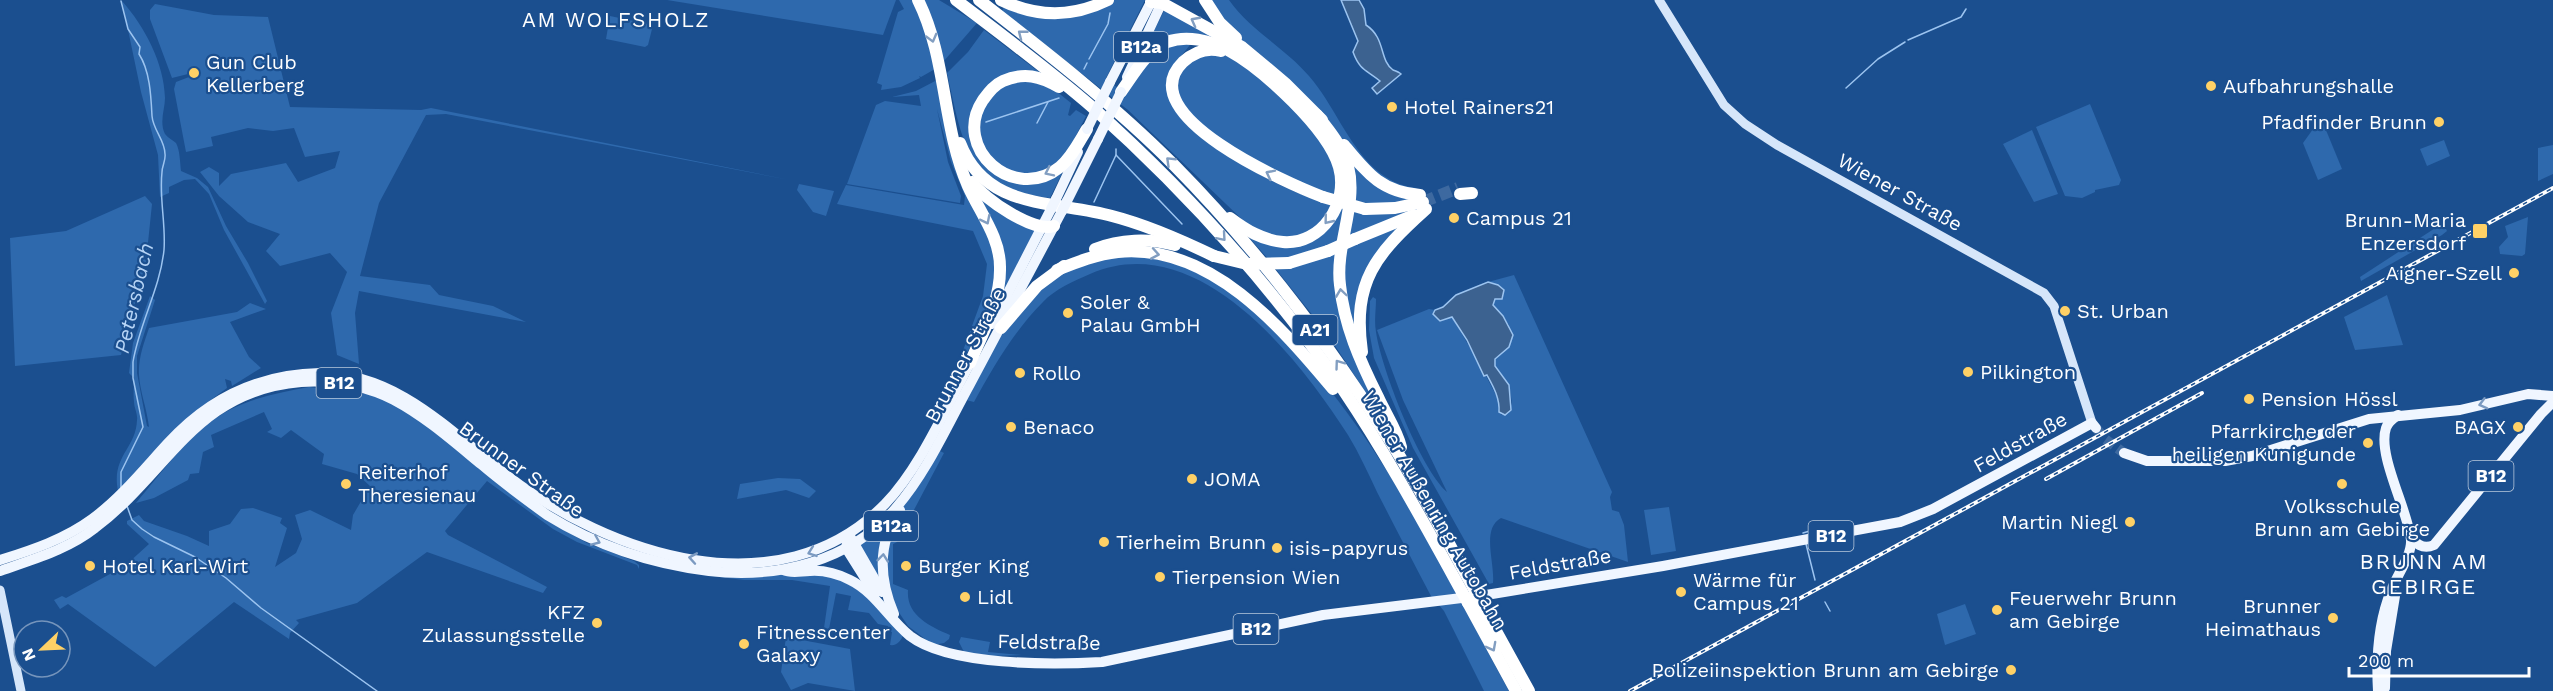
<svg xmlns="http://www.w3.org/2000/svg" width="2553" height="691" font-family="'Work Sans',sans-serif">
	<rect width="100%" height="100%" fill="#1b4f8f"/>
	<g fill="#2e69ad">
		<path d="M667,0h229l-13,35z"/>
		<path d="M899,0h14l9,18 13,51 -14,8 -2,-1 1,2 -19,9 -20,3 1,-5 -5,-2 21,-71 6,-3z"/>
		<path d="M923,0h16l38,23 -34,39z"/>
		<path d="M1114,0h31l-39,78 20,17c14,-27 32,-53 65,-52 -8,13 -22,22 -24,39 -1,12 5,25 12,34 13,19 81,60 103,70 17,8 35,14 52,19l-22,26 -28,8 -33,-11 -123,-118 -126,-99 2,-4c38,15 73,11 110,-7z"/>
		<path d="M1208,0h21c21,30 56,48 80,76 25,29 38,67 66,93 13,11 25,17 41,19l3,5 -29,-8 -30,-25 -22,-26 -101,-98z"/>
		<path d="M122,1c23,26 42,62 43,97 0,11 -6,24 0,36 3,4 8,6 11,9 4,7 4,20 5,28l16,7 11,9 18,39 22,37 19,38 -2,3 -41,-74 -15,-36 -14,-15 -11,1 -15,7v6l-9,4 -2,-42 -17,-63z"/>
		<path d="M155,4l59,11 54,2 22,90 131,3 10,-2 359,72 -344,-66 -20,1 -47,88 -19,73 70,9 9,10 54,11 33,16 -167,-31 -4,22 4,51 -22,-9 -6,-42 16,-41 -17,-19 -50,13 -14,-15 14,-17 -32,-12 -29,-26 -19,-24 9,-5 10,6v13l12,-12 55,-11 12,19 37,-14 5,-17 -35,6 -11,-29 -21,3 -25,-3 -37,9 2,9 -27,6 -12,-63 2,-7 13,-5 -1,-3 -16,4 -22,-59v-9z"/>
		<path d="M1165,9c60,31 173,97 183,171 2,20 -6,43 -10,63l-38,14 -30,4 -25,-28c13,6 26,12 39,12 41,-1 70,-41 58,-80 -15,-44 -100,-123 -146,-129 -14,-2 -28,1 -40,8 -5,3 -8,9 -14,10z"/>
		<path d="M610,16l43,9 -5,20 -3,2 -39,-8z"/>
		<path d="M984,30l55,42 -37,5 -31,55 41,48 52,-11 -14,29c-84,-10 -87,-54 -103,-125l21,-21z"/>
		<path d="M1213,52c6,2 13,3 18,6 28,14 99,81 105,111 2,9 1,20 1,29l-77,-33 -63,-42 -19,-22 -1,-24 15,-19z"/>
		<path d="M1026,78l25,9 20,16 -3,12 2,1 6,-6 10,6 -21,41 -31,19 -26,-4 -22,-18 -7,-18 3,-24 13,-21 15,-10z"/>
		<path d="M937,80l54,161 5,36 -10,40 -19,36 -6,3 22,-60 4,-32 -14,-33 -136,-27 9,-19 118,20 1,-9 -14,-34 -14,-53 11,53 13,34 -1,7 -113,-19 29,-79 9,-4 36,5 -2,-11 -27,2 24,-6z"/>
		<path d="M2090,104l31,76 -2,5 -24,5v2l-13,6 -17,-2 -29,-69z"/>
		<path d="M2321,118l21,51 -24,11 -15,-37z"/>
		<path d="M2032,130l26,64 -24,8 -31,-58z"/>
		<path d="M2444,140l6,16 -23,10 -7,-17z"/>
		<path d="M2553,145v29l-15,7v-33z"/>
		<path d="M1351,163l69,34 -18,8 -50,-3z"/>
		<path d="M799,184l35,7 -8,25 -13,-4 -16,-22z"/>
		<path d="M145,196l7,8 -6,58 -25,93 -106,11 -5,-128 56,-7z"/>
		<path d="M979,197l58,32 -36,70 1,-9z"/>
		<path d="M1425,207l-81,34 6,-32z"/>
		<path d="M2528,217l-3,37 -3,2 -22,-2 -1,-7 9,-10 -3,-11z"/>
		<path d="M1408,220l-41,53 -9,70 -13,-42 -2,-53z"/>
		<path d="M2443,223l4,8 -5,4 -81,46 -1,-4z"/>
		<path d="M1337,250l-1,31 40,123 -2,1 -48,-73 -51,-64z"/>
		<path d="M1130,255c26,4 50,8 74,20 25,11 45,31 65,49 108,101 170,239 240,367h-25l-40,-80 -13,-15c-18,-34 -36,-69 -54,-104 -9,-19 -18,-39 -29,-57 -50,-78 -151,-208 -258,-161 -16,7 -35,15 -47,28 -29,29 -50,65 -69,100l-8,-2c22,-47 59,-114 109,-134 18,-7 36,-8 55,-11z"/>
		<path d="M1514,275l98,217 -2,5 2,13 7,2 5,13 4,37 -127,-44c-20,11 -6,44 -8,65l-4,1 -76,-136 -39,-90 -5,-28 1,-29 3,-4 3,2c0,11 -2,22 0,33 5,36 44,136 71,160l-44,-92 -26,-70 52,-21 6,1 -2,5 19,2 21,36 11,24 2,-1 12,23 3,16 7,-1 4,-11 -3,-18 -14,-19v-7l14,-34 -16,-20 5,-20 -10,-3z"/>
		<path d="M2387,295l16,50 -48,5 -11,-33z"/>
		<path d="M150,296l5,4 -18,56v17l10,53 2,1c-2,-18 -9,-35 -10,-52 -1,-17 5,-32 10,-47l88,-16 13,-9 16,6 -36,13 19,35 12,11 -29,18 -1,-5 -6,-2 2,9 -23,17 -86,86c-7,-35 18,-42 19,-71 1,-6 -3,-12 -3,-18 -1,-8 0,-16 0,-24l-5,-5 4,-30z"/>
		<path d="M309,387l64,8 24,11 29,19 124,97 37,21 47,18 5,4v4l-2,-4 -60,-23 -24,-13 -66,-48 -42,50 3,4 99,52 -4,6 -116,-41 -70,51 -61,17 3,3 -9,10 -1,6 -55,-37 -79,65 -87,-63 -8,5 -6,-9 8,-4 4,2 55,-30 3,-5 3,1 22,-20 -22,-20v-3l12,-6 5,6 43,15 22,10v-15l21,-7 11,-15 12,-1 29,10 -2,5 7,5 -12,39 21,-14 6,-14 -7,-24 15,-5 41,20 2,-15 17,-29 -13,-12 -35,-10 2,-10 -33,-24 -10,8 -14,-6 5,-3 -8,-17 -53,23 3,12 -11,5 -4,21 -9,1 -2,6 -34,18 -18,5c25,-30 49,-63 80,-85 27,-19 62,-25 93,-31z"/>
		<path d="M940,451l4,2 -47,89 -4,2v40l15,6c-2,25 21,36 42,45l-1,4 -5,4 -11,2 -25,-19 -18,-27 -4,-50 17,-42z"/>
		<path d="M778,478l22,1 16,12 -7,7 -23,-8 -49,9 3,-15z"/>
		<path d="M1669,507l7,44 -25,4 -7,-45z"/>
		<path d="M887,521l-8,54h-2l-17,-31z"/>
		<path d="M806,573c50,4 65,27 97,62 -2,6 -6,11 -13,10l2,-13 -4,-1v-5l-10,-2 -9,-11 -21,-3 3,-14 -15,-3 -7,36 -5,-1 6,-42 -38,-6h-48l-40,-5 58,1z"/>
		<path d="M1965,604l11,30 -31,11 -8,-31z"/>
		<path d="M786,637l64,12 5,42 -47,-8 -17,7 -10,-18z"/>
		<path d="M961,637l29,5 -2,10 34,3 -31,1 -27,-4 -5,-10z"/>
	</g>
	<g fill="#3c6290" stroke="#9cc4f0" stroke-width="1.5">
		<path d="M1341,0h18l5,9 2,16c20,13 13,35 27,45 3,1 6,2 8,4l-24,20 -5,-6 8,-7c-13,-11 -20,-10 -27,-29l5,-11z"/>
		<path d="M1488,282l10,3 6,5 -2,9h-7l-2,6 10,11 10,19 -4,12 -14,12v7l14,19 2,25 -6,5 -6,-3c1,-14 -6,-26 -12,-37l-3,1 -17,-36 -15,-23 -12,4 -7,-7 2,-4 8,-3 13,-12z"/>
	</g>
	<g fill="none" stroke-linecap="round" stroke-linejoin="round">
		<g stroke="#9cc4f0" stroke-width="1.5">
			<path d="M121,1l7,28 12,18 -1,7c11,17 12,42 13,62 1,14 13,24 13,38 1,6 -3,12 -3,18 -3,26 4,52 2,78 -4,39 -25,74 -31,112v16l10,49 -22,45v16"/>
			<path d="M1908,40l53,-23 5,-8"/>
			<path d="M1089,59l19,-35 2,-11"/>
			<path d="M1084,69l3,-6"/>
			<path d="M1846,88l32,-29 27,-17"/>
			<path d="M986,122l73,-24"/>
			<path d="M1037,123l11,-21"/>
			<path d="M1116,155l66,69"/>
			<path d="M1094,202l22,-47v-6"/>
			<path d="M127,506l5,14 10,9 12,8 41,20 31,21 35,30 116,83"/>
			<path d="M1803,533l20,-6"/>
			<path d="M1806,544l9,36"/>
			<path d="M1825,602l5,9"/>
		</g>
		<path stroke="#3d69a0" stroke-width="10" stroke-dasharray="10 5" stroke-linecap="butt" d="M2096,428l9,11 19,14"/>
		<path stroke="#3d69a0" stroke-width="12" stroke-dasharray="12 6" stroke-linecap="butt" d="M1423,202l35,-14"/>
		<g stroke="#d6e6fa" stroke-width="9">
			<path d="M1659,0l65,105 21,19 32,21 267,148 10,13 38,117"/>
			<path d="M0,590l21,101"/>
		</g>
		<g stroke="#f0f6ff" stroke-width="10">
			<path d="M1127,77l36,-77"/>
			<path d="M1110,82l42,-82"/>
			<path d="M1056,199l22,-47"/>
			<path d="M1067,201l31,-62"/>
			<path d="M992,324l59,-115"/>
			<path d="M2124,453l23,8h78l27,-5 117,-37 91,-9 68,-16 25,2"/>
			<path d="M2410,533c4,11 13,17 24,12l107,-131 12,-12"/>
			<path d="M851,538l31,54"/>
			<path d="M847,543l-1,5 29,46"/>
			<path d="M0,560c32,-10 65,-21 92,-41 29,-21 52,-50 76,-76 41,-45 91,-69 152,-70 76,0 129,57 185,101 104,81 274,138 380,30 37,-38 63,-102 89,-148"/>
			<path d="M783,570c9,4 18,1 27,1 14,-1 28,3 40,9 25,12 39,39 60,56 39,30 143,29 192,26l221,-47 163,-20 177,-29 237,-44 33,-13 159,-86 4,5"/>
			<path d="M0,571c33,-12 67,-21 95,-43 75,-56 99,-137 206,-146 32,-2 65,4 93,18 32,17 60,42 88,65 21,18 43,34 65,50 50,31 104,49 162,56 68,8 140,-9 186,-62 32,-37 52,-83 75,-125 31,-58 61,-115 92,-173"/>
			<path d="M894,614c-15,-35 -17,-71 6,-104"/>
			<path d="M2385,688l1,-37 9,-55"/>
			<path d="M2378,691c-2,-34 0,-68 13,-100 5,-15 21,-35 20,-51 -3,-30 -34,-85 -25,-112 2,-6 6,-9 12,-13"/>
		</g>
		<g stroke="#fff" stroke-width="12">
			<path d="M918,0c29,58 24,127 50,186 12,27 32,51 32,81 1,34 -17,65 -30,96"/>
			<path d="M956,0c46,35 92,69 136,107 93,83 179,178 250,281 44,65 82,135 120,204"/>
			<path d="M979,0c67,52 134,104 194,164 82,83 154,177 216,275 31,48 57,100 85,150"/>
			<path d="M1001,0c35,17 71,18 107,0"/>
			<path d="M1205,0l15,23 16,15"/>
			<path d="M1151,2l11,1 80,44 43,36 37,37"/>
			<path d="M1221,51c-15,-4 -27,1 -38,11 -54,53 106,122 140,135"/>
			<path d="M1059,87c-19,-11 -35,-15 -56,-6 -9,4 -14,11 -20,19 -32,48 31,104 77,67 12,-10 19,-25 27,-38"/>
			<path d="M1121,92c13,-18 25,-41 46,-50 19,-7 43,-2 61,8 35,19 100,79 111,117 10,36 -17,78 -56,75 -21,-2 -37,-12 -53,-24"/>
			<path d="M1317,115c12,15 26,32 31,51 10,39 -13,79 -8,119 4,40 20,76 38,112 7,16 19,33 23,50"/>
			<path d="M960,143c26,68 94,57 152,73 35,9 69,24 102,40"/>
			<path d="M1344,145c23,28 37,47 76,50"/>
			<path d="M972,182c12,17 62,51 82,44"/>
			<path d="M1460,194l12,-1"/>
			<path d="M1365,209l30,-1 28,-6"/>
			<path d="M1355,239l59,-24"/>
			<path d="M1095,249c25,-10 54,-11 80,-4"/>
			<path d="M1289,263l39,-12"/>
			<path d="M1057,270c20,-8 40,-16 61,-18 92,-9 163,75 215,137"/>
			<path d="M1001,328l36,-42 27,-20"/>
			<path d="M1362,352c-10,-71 14,-98 64,-143"/>
			<path d="M1480,602l49,89"/>
			<path d="M1468,603l48,88"/>
		</g>
		<g stroke="#fff" stroke-width="4">
			<g id="rail">
				<path d="M2046,479l156,-86"/>
				<path d="M1630,691l923,-503"/>
			</g>
		</g>
		<use href="#rail" stroke="#1b4f8f" stroke-width="1.5" stroke-dasharray="4.5" stroke-linecap="butt"/>
		<g stroke="#f0f6ff" stroke-width="10">
			<path d="M1087,129l23,-47"/>
			<path d="M1098,139l23,-47"/>
			<path d="M1051,209l5,-10"/>
			<path d="M1062,211l5,-10"/>
		</g>
		<g stroke="#fff" stroke-width="12">
			<path d="M1323,197l42,12"/>
			<path d="M1328,251l27,-12"/>
			<path d="M1214,256l33,8 42,-1"/>
			<path d="M1474,589l6,13"/>
			<path d="M1462,592l6,11"/>
		</g>
	</g>
	<defs><path id="oneway-chevron" d="M-2-3.5L2.5 0L-2 3.5" fill="none" stroke-width="1.6" stroke-linecap="round" stroke-linejoin="round" transform="scale(1.5)"/></defs>
	<g stroke="#829ec1">
		<use href="#oneway-chevron" transform="translate(1195 21) rotate(-152)"/>
		<use href="#oneway-chevron" transform="translate(1022 34) rotate(-142)"/>
		<use href="#oneway-chevron" transform="translate(932 38) rotate(75)"/>
		<use href="#oneway-chevron" transform="translate(1170 161) rotate(-136)"/>
		<use href="#oneway-chevron" transform="translate(1049 172) rotate(154)"/>
		<use href="#oneway-chevron" transform="translate(1270 174) rotate(-153)"/>
		<use href="#oneway-chevron" transform="translate(986 220) rotate(63)"/>
		<use href="#oneway-chevron" transform="translate(1328 220) rotate(129)"/>
		<use href="#oneway-chevron" transform="translate(1222 237) rotate(49)"/>
		<use href="#oneway-chevron" transform="translate(1155 254) rotate(10)"/>
		<use href="#oneway-chevron" transform="translate(1341 293) rotate(-98)"/>
		<use href="#oneway-chevron" transform="translate(1339 364) rotate(-126)"/>
		<use href="#oneway-chevron" transform="translate(1492 647) rotate(62)"/>
	</g>
	<g stroke="#7b9ac1">
		<use href="#oneway-chevron" transform="translate(2483 404) rotate(165)"/>
		<use href="#oneway-chevron" transform="translate(596 541) rotate(23)"/>
		<use href="#oneway-chevron" transform="translate(812 552) rotate(160)"/>
		<use href="#oneway-chevron" transform="translate(693 558) rotate(-170)"/>
		<use href="#oneway-chevron" transform="translate(883 558) rotate(-84)"/>
	</g>
	<g fill="#ffd166" stroke="#1b4f8f" stroke-width="2">
		<circle cx="194" cy="73" r="6"/>
		<circle cx="2211" cy="86" r="6"/>
		<circle cx="1392" cy="107" r="6"/>
		<circle cx="2439" cy="122" r="6"/>
		<circle cx="1454" cy="218" r="6"/>
		<rect x="2472" y="223" width="16" height="16" rx="3"/>
		<circle cx="2514" cy="273" r="6"/>
		<circle cx="2065" cy="311" r="6"/>
		<circle cx="1068" cy="313" r="6"/>
		<circle cx="1968" cy="372" r="6"/>
		<circle cx="1020" cy="373" r="6"/>
		<circle cx="2249" cy="399" r="6"/>
		<circle cx="1011" cy="427" r="6"/>
		<circle cx="2518" cy="427" r="6"/>
		<circle cx="2368" cy="443" r="6"/>
		<circle cx="1192" cy="479" r="6"/>
		<circle cx="346" cy="484" r="6"/>
		<circle cx="2342" cy="484" r="6"/>
		<circle cx="2130" cy="522" r="6"/>
		<circle cx="1104" cy="542" r="6"/>
		<circle cx="1277" cy="548" r="6"/>
		<circle cx="90" cy="566" r="6"/>
		<circle cx="906" cy="566" r="6"/>
		<circle cx="1160" cy="577" r="6"/>
		<circle cx="1681" cy="592" r="6"/>
		<circle cx="965" cy="597" r="6"/>
		<circle cx="1997" cy="610" r="6"/>
		<circle cx="2333" cy="618" r="6"/>
		<circle cx="597" cy="623" r="6"/>
		<circle cx="744" cy="644" r="6"/>
		<circle cx="2011" cy="670" r="6"/>
	</g>
	<g text-anchor="middle" stroke-width="4.5" stroke-linejoin="round" paint-order="stroke">
		<g fill="#1b4f8f" stroke="#bbcadd" stroke-width="1.5">
			<rect x="1114" y="32" width="54" height="30" rx="4.5"/>
			<rect x="1292.5" y="315" width="45" height="30" rx="4.5"/>
			<rect x="316.5" y="368" width="45" height="30" rx="4.5"/>
			<rect x="2468.5" y="461" width="45" height="30" rx="4.5"/>
			<rect x="864" y="511" width="54" height="30" rx="4.5"/>
			<rect x="1808.5" y="521" width="45" height="30" rx="4.5"/>
			<rect x="1233.5" y="614" width="45" height="30" rx="4.5"/>
		</g>
		<g font-size="18" font-weight="bold" fill="#fff">
			<text x="1141" y="53">B12a</text>
			<text x="1315" y="336">A21</text>
			<text x="339" y="389">B12</text>
			<text x="2491" y="482">B12</text>
			<text x="891" y="532">B12a</text>
			<text x="1831" y="542">B12</text>
			<text x="1256" y="635">B12</text>
		</g>
		<g font-size="20" fill="#fff" stroke="#1b4f8f" text-anchor="start">
			<text x="206" y="69">Gun Club<tspan x="206" dy="23">Kellerberg</tspan></text>
			<text x="2223" y="93">Aufbahrungshalle</text>
			<text x="1404" y="114">Hotel Rainers21</text>
			<text x="2427" y="129" text-anchor="end">Pfadfinder Brunn</text>
			<text x="1466" y="225">Campus 21</text>
			<text x="2466" y="227" text-anchor="end">Brunn-Maria<tspan x="2466" dy="23">Enzersdorf</tspan></text>
			<text x="2502" y="280" text-anchor="end">Aigner-Szell</text>
			<text x="1080" y="309">Soler &amp;<tspan x="1080" dy="23">Palau GmbH</tspan></text>
			<text x="2077" y="318">St. Urban</text>
			<text x="1980" y="379">Pilkington</text>
			<text x="1032" y="380">Rollo</text>
			<text x="2261" y="406">Pension Hössl</text>
			<text x="1023" y="434">Benaco</text>
			<text x="2506" y="434" text-anchor="end">BAGX</text>
			<text x="2356" y="438" text-anchor="end">Pfarrkirche der<tspan x="2356" dy="23">heiligen Kunigunde</tspan></text>
			<text x="358" y="479">Reiterhof<tspan x="358" dy="23">Theresienau</tspan></text>
			<text x="1204" y="486">JOMA</text>
			<text x="2342" y="513" text-anchor="middle">Volksschule<tspan x="2342" dy="23">Brunn am Gebirge</tspan></text>
			<text x="2118" y="529" text-anchor="end">Martin Niegl</text>
			<text x="1116" y="549">Tierheim Brunn</text>
			<text x="1289" y="555">isis-papyrus</text>
			<text x="102" y="573">Hotel Karl-Wirt</text>
			<text x="918" y="573">Burger King</text>
			<text x="1172" y="584">Tierpension Wien</text>
			<text x="1693" y="587">Wärme für<tspan x="1693" dy="23">Campus 21</tspan></text>
			<text x="977" y="604">Lidl</text>
			<text x="2009" y="605">Feuerwehr Brunn<tspan x="2009" dy="23">am Gebirge</tspan></text>
			<text x="2321" y="613" text-anchor="end">Brunner<tspan x="2321" dy="23">Heimathaus</tspan></text>
			<text x="585" y="619" text-anchor="end">KFZ<tspan x="585" dy="23">Zulassungsstelle</tspan></text>
			<text x="756" y="639">Fitnesscenter<tspan x="756" dy="23">Galaxy</tspan></text>
			<text x="1999" y="677" text-anchor="end">Polizeiinspektion Brunn am Gebirge</text>
		</g>
		<g font-size="20" fill="#fff" stroke="#1b4f8f">
			<text transform="translate(1900 192) rotate(29)" y="7">Wiener Straße</text>
			<text transform="translate(965 355) rotate(-62)" y="7">Brunner Straße</text>
			<text transform="translate(2020 442) rotate(-29)" y="7">Feldstraße</text>
			<text transform="translate(522 469) rotate(36)" y="7">Brunner Straße</text>
			<text transform="translate(1435 510) rotate(60)" y="7">Wiener Außenring Autobahn</text>
			<text transform="translate(1560 564) rotate(-10)" y="7">Feldstraße</text>
			<text transform="translate(1049 642) rotate(1)" y="7">Feldstraße</text>
		</g>
		<g font-size="21" letter-spacing="1.5" fill="#fff" stroke="#1b4f8f">
			<text x="616" y="27">AM WOLFSHOLZ</text>
		</g>
		<g font-size="21" font-style="italic" fill="#b5d3f5" stroke="#1b4f8f">
			<text transform="translate(134 298) rotate(-77)" y="7">Petersbach</text>
		</g>
		<g font-size="22" letter-spacing="1.5" fill="#fff" stroke="#1b4f8f">
			<text x="2424" y="569">BRUNN AM<tspan x="2424" dy="25">GEBIRGE</tspan></text>
		</g>
	</g>
	<g transform="translate(42 649) rotate(247)"><circle r="28" fill="#1b4f8f" stroke="#7695bc" stroke-width="1.5"/>
	<path d="M0-4.5L10 22L0 15L-10 22Z" fill="#ffd166"/>
	<text y="-9" font-size="16" font-weight="bold" text-anchor="middle" fill="#ffffff">N</text>
	</g>
	<path d="M2349 667v9h180v-9" fill="none" stroke="#ffffff" stroke-width="3"/>
	<text x="2358" y="667" font-size="18" fill="#ffffff" stroke="#1b4f8f" stroke-width="4.5" paint-order="stroke">200 m</text>
</svg>
